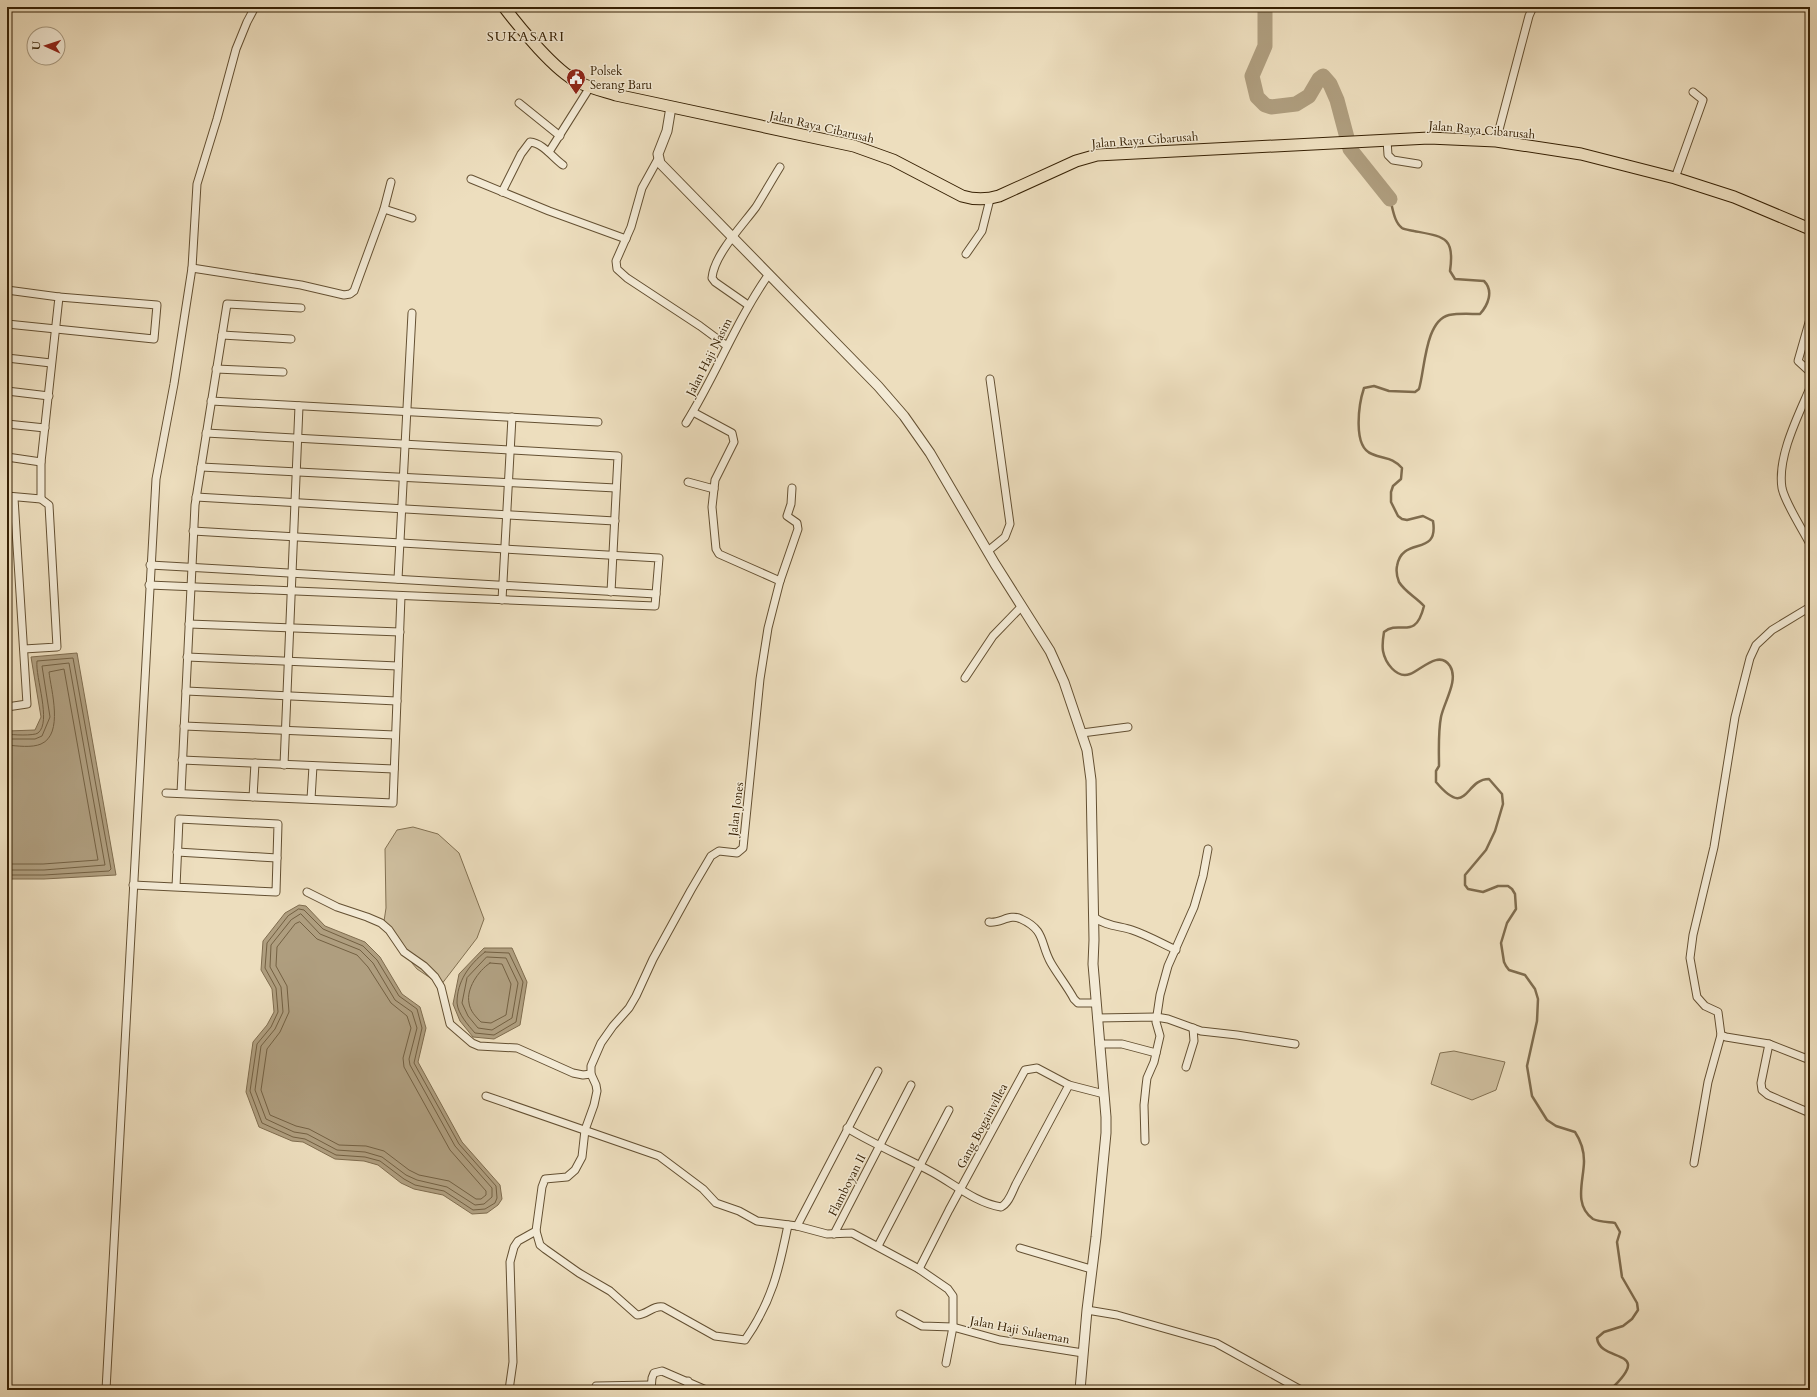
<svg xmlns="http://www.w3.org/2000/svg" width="1817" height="1397" font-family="Cardo,serif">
	<rect width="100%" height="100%" fill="#eddebe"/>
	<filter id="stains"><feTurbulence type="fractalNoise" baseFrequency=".005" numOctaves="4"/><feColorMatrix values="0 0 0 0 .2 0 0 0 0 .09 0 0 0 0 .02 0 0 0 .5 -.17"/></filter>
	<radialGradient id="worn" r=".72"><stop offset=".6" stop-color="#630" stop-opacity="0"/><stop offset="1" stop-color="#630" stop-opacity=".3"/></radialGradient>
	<g fill="#cebe9e" stroke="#827051">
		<path d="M413,827l25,7 21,19 25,66 -7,19 -36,47 -24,-16 -34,-41 3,-20 -1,-59 12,-19z"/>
		<path d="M1454,1051l51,11 -9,28 -24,10 -41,-16 9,-31z"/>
	</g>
	<g fill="#af9e7f" stroke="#7f6c4e">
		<path d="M77,653l39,222 -72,4h-37v-148l28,-1 6,-13 -10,-60z"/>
		<path d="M299,905l7,1 19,20 40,16 15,15 22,37 18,13 6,21 -8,34 44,80 38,43 2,14 -4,6 -11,8 -15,1 -29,-19 -29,-6 -13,-6 -23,-18 -14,-4 -29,-2 -32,-17 -11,-1 -33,-14 -13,-35 7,-50 14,-17 7,-13 -2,-23 -11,-19 2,-29 22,-28z"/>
		<path d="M484,948h28l15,34 -7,43 -26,14 -21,-2 -13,-16 -7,-17 6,-30z"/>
	</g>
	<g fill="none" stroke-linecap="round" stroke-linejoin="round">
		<g stroke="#736042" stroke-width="1">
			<path d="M7,734c5,1 27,2 31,-1 14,-11 -3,-56 -1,-72l36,-3 38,211 -2,2 -65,4h-37"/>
			<path d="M7,739h28l7,-3 8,-19 -8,-51 27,-3 36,202 -61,5h-37"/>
			<path d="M7,745c10,1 25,3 34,-1 23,-10 10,-54 8,-72l15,-3 34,191 -55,4h-36"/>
			<path d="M299,909l5,1 19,19 40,17 14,14 22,36 18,13 5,19 -8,35 45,81 37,42 1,12 -2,5 -10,6 -12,1 -29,-19 -29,-6 -11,-6 -24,-18 -15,-4 -29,-2 -31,-16 -12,-2 -31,-14 -12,-32 7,-47 14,-17 7,-15 -2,-24 -11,-20 2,-25 21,-27z"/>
			<path d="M301,914l19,20 40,16 13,13 22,37 17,12 5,16 -8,31 1,6 45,81 37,42v9l-8,7 -9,1 -28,-18 -30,-7 -11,-5 -24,-18 -17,-5 -28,-2 -30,-16 -13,-2 -28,-13 -11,-29 6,-44 14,-17 8,-17 -2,-25 -11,-20 1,-22 20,-25z"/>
			<path d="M300,922l17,17 40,16 11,12 23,36 16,13 4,12 -8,30 1,9 46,83 36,41v4l-5,4h-5l-27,-18 -30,-6 -10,-5 -25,-19 -18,-5 -27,-1 -30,-16 -13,-3 -26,-11 -9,-25 6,-41 13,-17 9,-20 -2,-26 -11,-20 1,-19 18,-23z"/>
			<path d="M485,952l24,1 14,29 -7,40 -22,13 -19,-2c-7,-8 -17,-19 -18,-30 0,-22 12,-38 28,-51z"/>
			<path d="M487,957l19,1 12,25 -6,35 -20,12 -14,-2 -10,-12 -6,-13 5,-25z"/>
			<path d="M490,963l12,1 9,20 -5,31 -15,8 -10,-1c-5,-5 -11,-11 -12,-19 -3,-14 9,-32 21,-40z"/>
		</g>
		<path stroke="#7f6c4e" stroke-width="2.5" d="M1390,199c3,10 4,23 12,29 3,2 9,2 12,3 31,6 41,6 36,40l5,8 29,2c10,10 4,24 -4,33 -10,0 -21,-1 -31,1 -24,6 -24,54 -30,74l-4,3 -26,-1 -15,-5 -10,2c-5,15 -12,59 8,66 13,6 19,2 30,14l-1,11 -8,7 -2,6v10l7,14 4,3 5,1 16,-4 10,5c6,37 -31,14 -36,45 -1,5 0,11 2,16 6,10 17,15 25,24 -9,36 -24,13 -40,26 -1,6 -2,13 -1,19 2,11 13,28 27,23 10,-3 29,-25 40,-8 9,14 -6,36 -9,51 -3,15 -2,33 -2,49l-3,5v11c32,38 28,-3 53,-3l13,15 1,10 -8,27 -9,19 -21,25v10l3,4 15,3 15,-6h10l4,3 3,5 1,15 -9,14 -6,20 3,19 2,4 3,4 16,5 10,14 3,10 -1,22 -10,45 5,30 15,24 9,6 19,6c6,9 9,18 9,29 0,19 -11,44 9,58 6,3 15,3 22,4l5,9 -3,10 5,35 15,26 1,7 -6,9 -9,7 -19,6 -7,6c3,26 59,9 13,52"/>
		<path stroke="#af9e7f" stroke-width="15" d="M1265,7v39l-13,30 5,21 8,8 6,2 25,-3 13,-8 10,-17 4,-3 7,8 7,16 13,49 40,50"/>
		<g stroke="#645032" stroke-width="9">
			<g id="minor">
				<path d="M519,103l41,33"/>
				<path d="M1387,140l1,15 5,5 25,4"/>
				<path d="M1496,141l33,-125 4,-9"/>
				<path d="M549,152l41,-65"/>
				<path d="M658,159l-16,29 -11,39 -15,34 1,8 10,9 73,48 27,20"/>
				<path d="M1675,178l28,-78 -10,-8"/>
				<path d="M471,179l78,32 77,28"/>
				<path d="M502,192l19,-38 9,-12c13,1 23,16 33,23"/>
				<path d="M384,209l28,9"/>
				<path d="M966,254l16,-23 8,-32"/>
				<path d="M192,268l109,17 43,10 6,-1 4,-3 30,-82 7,-27"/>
				<path d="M7,290l52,7 -18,165v37"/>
				<path d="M748,305l-33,-23 -3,-4c2,-23 30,-52 44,-71 8,-13 16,-27 24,-40"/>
				<path d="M1810,319l-12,42 12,11"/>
				<path d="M7,324l147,15 3,-34 -98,-8"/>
				<path d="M222,335l69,4"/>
				<path d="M7,358l44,5"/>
				<path d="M216,369l67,3"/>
				<path d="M1810,388c-12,28 -33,69 -28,100 3,15 21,42 28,56"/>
				<path d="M7,391l42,5"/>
				<path d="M211,401l387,21"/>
				<path d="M693,412l39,21 2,9 -19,38 -3,27 4,42 3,5 61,27"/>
				<path d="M686,423c30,-48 50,-102 83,-149"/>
				<path d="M7,424l38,4"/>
				<path d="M206,433l412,23 -7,136"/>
				<path d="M7,457l34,5"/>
				<path d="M201,467l415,21"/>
				<path d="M688,482l26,7"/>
				<path d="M7,496l34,3 8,6 8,142 -33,2"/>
				<path d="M196,497l419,24"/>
				<path d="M988,551l17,-14 5,-13 -20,-145"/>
				<path d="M150,565l506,29"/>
				<path d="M398,579l14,-266"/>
				<path d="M149,585l506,21 4,-48 -466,-27"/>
				<path d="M502,600l10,-183"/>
				<path d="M1810,607l-38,23 -16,15 -6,13 -15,59 -21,130 -21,88 -3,23 7,39 8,9 13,6 3,23 5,2 43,7 -8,39 1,7 6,5 42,18"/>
				<path d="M189,624l211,8"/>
				<path d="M187,657l211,9"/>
				<path d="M965,678l28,-42 29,-30"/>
				<path d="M186,691l211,10"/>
				<path d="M7,707l20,-3 -13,-206"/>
				<path d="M184,726l211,9"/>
				<path d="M1082,733l46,-6"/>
				<path d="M182,760l212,9"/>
				<path d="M284,765l15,-359"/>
				<path d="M166,793l227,10 8,-207"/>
				<path d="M181,793l14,-288 32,-201 74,4"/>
				<path d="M253,797l2,-34"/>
				<path d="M311,799l2,-33"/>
				<path d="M177,852l100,6"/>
				<path d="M133,885l143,7 2,-68 -99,-5 -3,68"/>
				<path d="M307,892l30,15 30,10 14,6 8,7 15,22 20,14 11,11 6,10 9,37 22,19 7,3 38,2 56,25 10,2 8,-1"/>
				<path d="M1094,917c11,9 26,9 38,13 15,5 29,13 44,20"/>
				<path d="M989,922c11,2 21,-9 32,-3 25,11 19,25 30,44 7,12 16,23 23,36l4,4h18"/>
				<path d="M1097,1018l59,-1 12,2 33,12 36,4 58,9"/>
				<path d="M1099,1044h23l34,9"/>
				<path d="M1769,1044l41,16"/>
				<path d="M1186,1067l8,-26 -1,-13"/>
				<path d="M486,1096l173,60 44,33 13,14 23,8 18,10 40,5 30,8 25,-1 67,36 29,20 5,7v31l-7,36"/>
				<path d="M847,1128c28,17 57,29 85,44 22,12 44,31 69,35 8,-4 11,-15 15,-23l53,-99"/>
				<path d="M1145,1141l-1,-36 2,-19 1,-8 7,-16 6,-26 -4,-14 4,-27 8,-29 26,-59 9,-31 5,-27"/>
				<path d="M1694,1163l14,-81 13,-47"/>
				<path d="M797,1226l81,-155"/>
				<path d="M536,1231l4,14 5,4 34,24 31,18 27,24c10,0 16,-10 26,-8l52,29 30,4c27,-39 34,-70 43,-115"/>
				<path d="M834,1234l77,-149"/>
				<path d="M878,1246l71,-136"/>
				<path d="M1020,1248l71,21"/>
				<path d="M919,1269l30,-59 76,-140 12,-2 32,17 35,9"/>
				<path d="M1087,1310l30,5 99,28 85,47"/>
				<path d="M900,1314l22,12 31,1 47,13 83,13"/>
				<path d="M688,1381v9"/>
				<path d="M596,1386l55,-1"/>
				<path d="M106,1390l50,-911 18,-95 18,-116 5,-84 20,-65 19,-70 11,-27 8,-15"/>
				<path d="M509,1390l4,-28 -3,-100 4,-15 4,-6 18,-10 6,-44 3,-8 22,-2 8,-7 7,-13 3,-27 9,-25 3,-14 -1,-6 -5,-11v-8l10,-23 12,-17 16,-18 7,-12 17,-37 38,-69 20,-34 8,-5 18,2 6,-5 17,-169 8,-51 12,-47 18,-52 -1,-6 -10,-7 4,-12 1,-16"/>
				<path d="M651,1390l1,-12 2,-5 8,-2 44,19"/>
			</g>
		</g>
		<g stroke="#645032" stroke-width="11">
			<path id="tertiary" d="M671,107l-4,24 -9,23 2,9 218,223 26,30 26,37 65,111 55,87 14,31 23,68 4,30 3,160 -1,24 13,153v16l-10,104 -9,73 -7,80"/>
		</g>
		<g stroke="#372104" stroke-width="13">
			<path id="primary" d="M504,7c16,21 51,64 74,75 12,6 25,9 38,13l238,51 39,14 69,36c13,4 24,4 37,0l77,-35 21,-6 332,-17 67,3 85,13 94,24 59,19 76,32"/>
		</g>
		<use href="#minor" stroke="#f3ead5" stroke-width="7"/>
		<use href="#tertiary" stroke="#f3ead5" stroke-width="9"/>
		<use href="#primary" stroke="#eddebe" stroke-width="11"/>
	</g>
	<defs>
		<g id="civic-pin" transform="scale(1)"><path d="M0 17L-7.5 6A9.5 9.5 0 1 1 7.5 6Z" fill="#8f2418" stroke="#f3ead5"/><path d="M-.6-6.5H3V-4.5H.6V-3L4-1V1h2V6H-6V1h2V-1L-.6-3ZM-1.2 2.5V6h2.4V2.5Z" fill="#fff"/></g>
	</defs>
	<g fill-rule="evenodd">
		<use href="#civic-pin" x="576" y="78"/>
	</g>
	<g text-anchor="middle" stroke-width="3" stroke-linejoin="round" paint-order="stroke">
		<g font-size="12" fill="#372104" stroke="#f3ead5" text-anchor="start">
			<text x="590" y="75">Polsek<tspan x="590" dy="14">Serang Baru</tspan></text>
		</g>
		<g font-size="12" fill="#372104" stroke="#f3ead5">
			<text transform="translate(822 127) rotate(13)" y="4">Jalan Raya Cibarusah</text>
			<text transform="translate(1482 130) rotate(5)" y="4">Jalan Raya Cibarusah</text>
			<text transform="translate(1145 140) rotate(-4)" y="4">Jalan Raya Cibarusah</text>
			<text transform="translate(709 357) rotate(-63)" y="4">Jalan Haji Nasim</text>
			<text transform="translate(736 809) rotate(-83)" y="4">Jalan Jones</text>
			<text transform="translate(982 1126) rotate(-62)" y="4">Gang Bogainvillea</text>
			<text transform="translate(847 1185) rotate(-63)" y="4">Flamboyan II</text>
			<text transform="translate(1020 1330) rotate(11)" y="4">Jalan Haji Sulaeman</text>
		</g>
		<g font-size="14" letter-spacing="1" fill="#372104" stroke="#f3ead5">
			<text x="526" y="41">SUKASARI</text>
		</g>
	</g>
	<rect width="1817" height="1397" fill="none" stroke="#eddebe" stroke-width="24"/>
	<rect x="8" y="8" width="1801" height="1381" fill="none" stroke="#372104" stroke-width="2"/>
	<rect x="12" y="12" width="1793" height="1373" fill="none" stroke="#372104"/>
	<g transform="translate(46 46) rotate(273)"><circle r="19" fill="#f3ead5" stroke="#a89a81"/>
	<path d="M0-3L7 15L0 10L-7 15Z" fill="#8f2418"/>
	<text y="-6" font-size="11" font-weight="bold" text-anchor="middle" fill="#372104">U</text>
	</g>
	<rect width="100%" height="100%" filter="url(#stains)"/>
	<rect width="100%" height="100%" fill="url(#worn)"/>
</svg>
